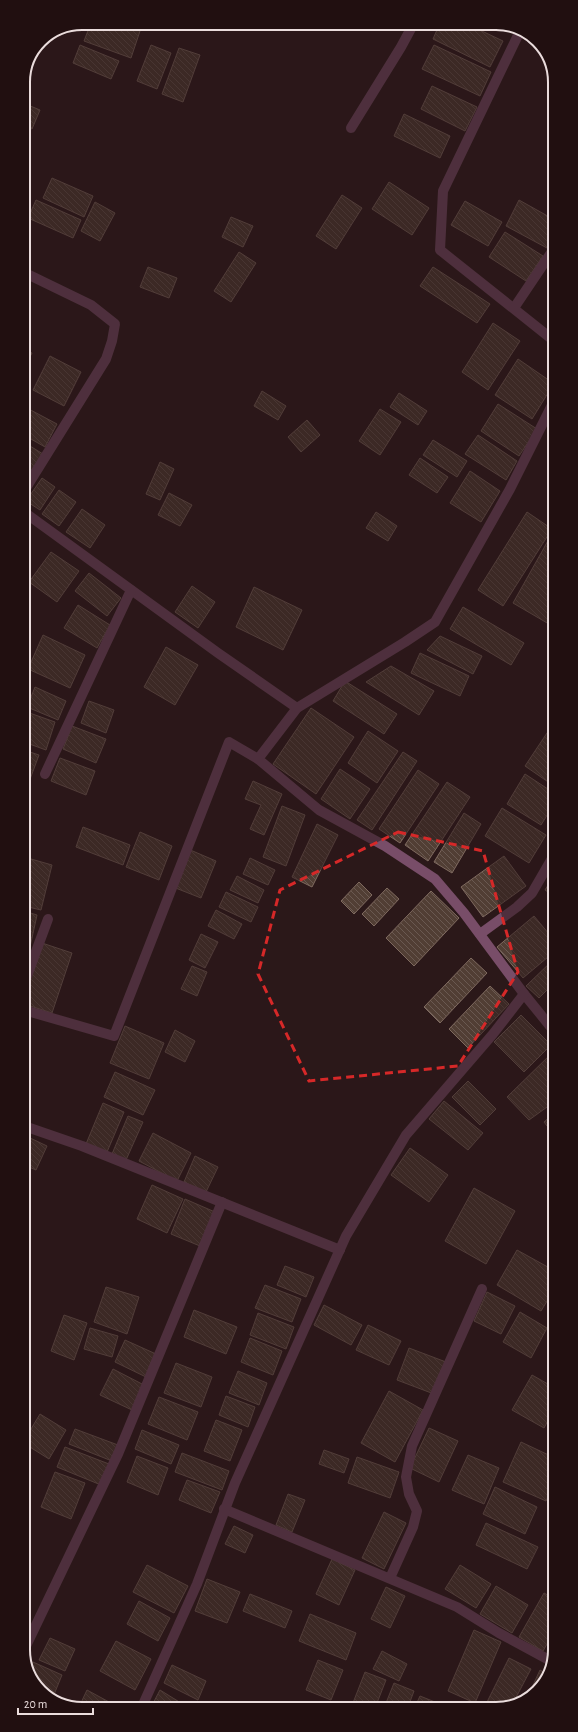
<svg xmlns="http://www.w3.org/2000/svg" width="578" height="1732" font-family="'Alegreya Sans',sans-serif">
	<defs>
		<pattern id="building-back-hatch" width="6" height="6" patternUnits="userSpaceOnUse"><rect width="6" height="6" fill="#513e34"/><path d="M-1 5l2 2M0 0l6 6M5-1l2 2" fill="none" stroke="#6a5951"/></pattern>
	</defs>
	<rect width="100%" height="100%" fill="#2b1819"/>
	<g fill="url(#building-back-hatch)" stroke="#7f6a5f">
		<path d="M91,23h36l14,5 -10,30 -47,-17z"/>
		<path d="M147,23h17l-2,5z"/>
		<path d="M440,23h25l38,18 -13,26 -57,-28z"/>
		<path d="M80,45l39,16 -8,18 -38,-16z"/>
		<path d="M151,45l20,8 -14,36 -20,-8z"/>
		<path d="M434,45l57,27 -11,24 -58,-27z"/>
		<path d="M179,48l21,7 -17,47 -21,-8z"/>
		<path d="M432,86l45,21 -12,24 -44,-22z"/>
		<path d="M23,103l17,7 -8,19 -9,-4z"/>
		<path d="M404,114l46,22 -10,22 -46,-22z"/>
		<path d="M23,155l5,2 -5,12z"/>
		<path d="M52,178l41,18 -9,21 -41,-19z"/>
		<path d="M389,182l40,26 -17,27 -40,-26z"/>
		<path d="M342,195l20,13 -26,41 -20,-13z"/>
		<path d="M36,200l45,20 -8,18 -45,-20z"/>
		<path d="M519,200l34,19v17l-6,12 -41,-22z"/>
		<path d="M465,201l37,21 -14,24 -37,-21z"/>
		<path d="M95,202l20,11 -15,28 -19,-10z"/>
		<path d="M231,217l22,9 -10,21 -21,-10z"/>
		<path d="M505,232l38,24 -17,25 -37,-24z"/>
		<path d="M239,252l17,11 -25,39 -17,-11z"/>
		<path d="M148,267l29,11 -8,20 -29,-11z"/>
		<path d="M433,267l57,37 -13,19 -57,-37z"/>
		<path d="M493,323l27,18 -32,49 -26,-18z"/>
		<path d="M23,348l9,5 -9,17z"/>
		<path d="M50,356l31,16 -17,34 -31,-16z"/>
		<path d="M518,359l35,24v2l-21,34 -37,-24z"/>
		<path d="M262,391l24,15 -8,14 -24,-14z"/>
		<path d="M399,393l28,18 -9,14 -28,-18z"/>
		<path d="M498,404l39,25 -18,27 -38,-25z"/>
		<path d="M25,407l32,17 -12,23 -21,-12 -1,-24z"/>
		<path d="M380,409l21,13 -21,33 -21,-14z"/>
		<path d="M307,420l13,15 -19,17 -13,-15z"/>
		<path d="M478,435l39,26 -11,19 -41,-26z"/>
		<path d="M433,440l34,21 -10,16 -34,-22z"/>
		<path d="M25,443l18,11 -19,30v-38z"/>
		<path d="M420,458l28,19 -11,16 -28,-18z"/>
		<path d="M160,462l14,7 -14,31 -14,-6z"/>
		<path d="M470,471l30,20 -19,31 -31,-19z"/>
		<path d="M42,478l13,9 -15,23 -14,-9z"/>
		<path d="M59,490l17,12 -17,24 -17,-12z"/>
		<path d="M169,493l23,12 -12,21 -22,-11z"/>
		<path d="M82,509l23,16 -15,23 -24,-16z"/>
		<path d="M376,512l21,14 -9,15 -22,-13z"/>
		<path d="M527,512l25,17 -49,77 -25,-16z"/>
		<path d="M554,530v97l-41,-24z"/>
		<path d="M51,552l28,19 -22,31 -28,-20z"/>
		<path d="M89,573l32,25 -14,18 -32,-25z"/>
		<path d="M192,586l23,16 -17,26 -23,-16z"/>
		<path d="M254,587l48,23 -19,40 -47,-23z"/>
		<path d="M78,605l32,20 -13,23 -33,-20z"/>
		<path d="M463,607l61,36 -13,22 -61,-36z"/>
		<path d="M43,635l42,20 -15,33 -42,-19z"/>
		<path d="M440,636l42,20 -9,18 -46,-24z"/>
		<path d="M166,647l32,18 -23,40 -31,-18z"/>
		<path d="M420,653l49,23 -9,20 -49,-23z"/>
		<path d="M391,666l43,25 -15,24 -53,-33z"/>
		<path d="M345,681l52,33 -13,20 -51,-33z"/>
		<path d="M35,687l31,14 -8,19 -31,-13z"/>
		<path d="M89,701l25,9 -8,23 -25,-10z"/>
		<path d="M311,708l43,29 -38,57 -43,-30z"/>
		<path d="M24,711l31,11 -9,28 -22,-8z"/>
		<path d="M72,726l34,13 -10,24 -33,-14z"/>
		<path d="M549,730l5,3v53l-29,-20z"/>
		<path d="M368,731l30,20 -21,32 -29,-20z"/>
		<path d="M24,750l15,5 -10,27 -5,-2z"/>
		<path d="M403,752l14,9 -45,69 -15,-10z"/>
		<path d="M60,758l35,13 -9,24 -35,-14z"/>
		<path d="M340,769l30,20 -20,30 -29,-20z"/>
		<path d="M418,770l21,14 -39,59 -21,-14z"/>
		<path d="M525,774l29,19v11l-13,21 -34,-21z"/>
		<path d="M253,781l29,13 -18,41 -14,-6 11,-24 -16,-6z"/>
		<path d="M447,782l23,15 -42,64 -23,-16z"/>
		<path d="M282,806l23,9 -19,51 -23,-9z"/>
		<path d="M502,808l44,27 -17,28 -44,-27z"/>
		<path d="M464,813l17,11 -29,49 -18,-11z"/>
		<path d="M317,824l21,11 -26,52 -20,-10z"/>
		<path d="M83,827l47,18 -7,20 -47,-18z"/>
		<path d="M140,832l32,14 -13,34 -33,-13z"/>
		<path d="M188,849l28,12 -15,37 -28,-11z"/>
		<path d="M504,856l22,30 -43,31 -22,-30z"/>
		<path d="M24,857l28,8 -11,45 -17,-4z"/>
		<path d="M250,858l25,12 -7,15 -25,-11z"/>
		<path d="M554,875v21l-9,-6z"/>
		<path d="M237,876l27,14 -6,13 -28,-13z"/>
		<path d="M359,882l13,13 -18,19 -13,-13z"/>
		<path d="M387,888l12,11 -25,27 -12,-12z"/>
		<path d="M431,891l28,27 -45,48 -28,-28z"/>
		<path d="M226,892l32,15 -7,15 -32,-15z"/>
		<path d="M216,910l26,14 -8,15 -26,-13z"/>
		<path d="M24,911l13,4 -7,32 -6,-1z"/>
		<path d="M534,916l20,24v12l-31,26 -26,-31z"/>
		<path d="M201,934l17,8 -13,26 -16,-8z"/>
		<path d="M42,943l30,10 -20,60 -28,-9v-8z"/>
		<path d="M471,958l16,15 -47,50 -16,-16z"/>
		<path d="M554,959v24l-15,15 -13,-12z"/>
		<path d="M192,966l15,6 -10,24 -16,-7z"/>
		<path d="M490,986l19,18 -41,44 -19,-19z"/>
		<path d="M554,1003v10l-5,-4z"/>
		<path d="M521,1015l30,30 -27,27 -30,-30z"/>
		<path d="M125,1026l39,17 -15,36 -39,-16z"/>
		<path d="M175,1030l20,11 -10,21 -20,-10z"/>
		<path d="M553,1052l1,2v48l-25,18 -22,-23z"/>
		<path d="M24,1071l6,2 -6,15z"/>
		<path d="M115,1072l40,18 -12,25 -39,-18z"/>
		<path d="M468,1081l28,28 -16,16 -28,-28z"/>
		<path d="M444,1101l39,32 -15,17 -39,-31z"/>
		<path d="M103,1103l21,9 -17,40 -21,-8z"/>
		<path d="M554,1113v22l-10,-13z"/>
		<path d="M128,1116l15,6 -17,38 -14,-6z"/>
		<path d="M153,1133l38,20 -14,28 -38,-20z"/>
		<path d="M28,1137l19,9 -11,24 -12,-5v-20z"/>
		<path d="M410,1148l38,27 -19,27 -38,-27z"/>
		<path d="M195,1156l23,11 -12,25 -22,-10z"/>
		<path d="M152,1185l31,14 -16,34 -30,-14z"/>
		<path d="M474,1188l41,23 -29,53 -41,-23z"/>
		<path d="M185,1199l30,13 -15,34 -29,-12z"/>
		<path d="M517,1250l38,21v17l-14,23 -44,-26z"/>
		<path d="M285,1266l29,11 -8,20 -29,-12z"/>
		<path d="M265,1285l36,14 -9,23 -37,-14z"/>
		<path d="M106,1287l33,10 -12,37 -33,-12z"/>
		<path d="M487,1292l28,14 -14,28 -27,-13z"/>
		<path d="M324,1305l38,20 -11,20 -37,-20z"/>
		<path d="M194,1310l43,17 -11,27 -42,-17z"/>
		<path d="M520,1312l27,16 -16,30 -28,-16z"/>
		<path d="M258,1313l36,14 -8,22 -36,-14z"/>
		<path d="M64,1315l23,8 -13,37 -23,-9z"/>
		<path d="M368,1325l33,16 -12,24 -33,-15z"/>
		<path d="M90,1328l28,8 -6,21 -28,-8z"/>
		<path d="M250,1338l32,13 -9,24 -32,-13z"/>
		<path d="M125,1340l31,14 -10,23 -31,-15z"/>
		<path d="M409,1348l37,14 -12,32 -37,-14z"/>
		<path d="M176,1363l36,14 -11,30 -37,-14z"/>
		<path d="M113,1369l31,16 -12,25 -32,-15z"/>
		<path d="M238,1371l29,12 -8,22 -30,-12z"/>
		<path d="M532,1375l23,13v20l-11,20 -32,-18z"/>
		<path d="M25,1379l4,1 -4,15z"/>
		<path d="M389,1391l34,19 -28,52 -34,-19z"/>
		<path d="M226,1396l29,11 -7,20 -29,-12z"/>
		<path d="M159,1397l39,15 -11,28 -39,-16z"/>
		<path d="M40,1414l26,16 -17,29 -24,-15v-5z"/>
		<path d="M216,1420l26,10 -12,31 -26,-10z"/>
		<path d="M429,1428l29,13 -19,41 -29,-14z"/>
		<path d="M75,1429l43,16 -6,16 -43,-17z"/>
		<path d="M142,1430l37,15 -8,19 -36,-15z"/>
		<path d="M521,1442l34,16v24l-9,19 -43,-19z"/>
		<path d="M65,1447l44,17 -8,21 -44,-18z"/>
		<path d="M324,1450l25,9 -5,14 -25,-9z"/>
		<path d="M182,1453l47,18 -7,19 -47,-18z"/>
		<path d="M468,1455l31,13 -15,36 -32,-14z"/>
		<path d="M137,1456l31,12 -10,27 -31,-13z"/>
		<path d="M357,1457l42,15 -9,26 -42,-15z"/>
		<path d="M55,1472l30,11 -14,36 -30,-12z"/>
		<path d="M187,1480l33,12 -9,21 -32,-13z"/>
		<path d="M495,1487l42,20 -12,27 -42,-20z"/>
		<path d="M288,1494l17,6 -13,32 -16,-7z"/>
		<path d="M384,1512l22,11 -22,46 -22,-11z"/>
		<path d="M486,1523l52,24 -11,22 -51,-24z"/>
		<path d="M234,1526l19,9 -8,18 -20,-9z"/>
		<path d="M332,1559l23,11 -16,35 -23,-11z"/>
		<path d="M147,1565l41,21 -14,27 -41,-21z"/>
		<path d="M460,1565l31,19 -15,24 -31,-19z"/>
		<path d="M207,1579l33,13 -13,31 -32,-12z"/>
		<path d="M496,1586l32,19 -16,28 -32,-19z"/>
		<path d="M386,1587l19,9 -15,32 -19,-9z"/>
		<path d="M544,1593l11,6v31l-12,21 -24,-14z"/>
		<path d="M250,1594l42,17 -7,17 -42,-17z"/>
		<path d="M139,1601l31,17 -12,23 -31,-17z"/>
		<path d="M310,1614l46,19 -10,27 -47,-19z"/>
		<path d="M474,1630l27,12 -26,61 -27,-12z"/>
		<path d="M50,1638l25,11 -10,22 -26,-11z"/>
		<path d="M116,1641l35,18 -16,31 -35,-19z"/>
		<path d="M382,1651l25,13 -8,17 -26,-12z"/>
		<path d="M509,1658l22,11 -20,38h-23l-3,-1z"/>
		<path d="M318,1660l25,10 -12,30 -25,-10z"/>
		<path d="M33,1662l29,13 -9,22 -12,-5 -12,-20z"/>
		<path d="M172,1665l34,16 -8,19 -34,-17z"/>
		<path d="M540,1670l7,4 -4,12 -15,10z"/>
		<path d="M365,1672l21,8 -11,28h-24z"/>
		<path d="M394,1683l20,8 -6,16 -24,1z"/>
		<path d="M87,1690l35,19h-44z"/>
		<path d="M160,1690l29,18 -39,1z"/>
		<path d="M420,1696l20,8 -1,3h-24z"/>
		<path d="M269,1705l8,3h-10z"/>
	</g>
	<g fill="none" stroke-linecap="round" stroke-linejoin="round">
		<g stroke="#784d68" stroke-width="10">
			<path d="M520,31l-77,160 -3,59 113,90"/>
			<path d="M351,128l50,-81 13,-24"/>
			<path d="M23,190l2,-3"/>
			<path d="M23,272l68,33 24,19 -3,17 -6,18 -82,132"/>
			<path d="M514,308l39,-58"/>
			<path d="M553,403l-43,86 -75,133 -30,20 -108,66 -39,51 61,51 66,36 50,33 29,34 60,81 30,37"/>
			<path d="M24,512l194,141 79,55"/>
			<path d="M45,774l86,-184"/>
			<path d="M480,934l37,-27 15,-14 22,-38"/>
			<path d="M24,984l24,-65"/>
			<path d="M24,1010l90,26 115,-294 29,17"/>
			<path d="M24,1126l58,20 258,104"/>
			<path d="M224,1509l233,98 42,26 52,28"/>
			<path d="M390,1578l23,-51 4,-16 -8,-17 -3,-17 6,-31 70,-157"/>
			<path d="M25,1648l93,-194 104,-252"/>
			<path d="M141,1709l56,-125 38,-101 111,-247 60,-101 87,-101 31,-40"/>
		</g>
	</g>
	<path d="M0 0H578V1732H0ZM398,832l85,19 35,121 -60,94 -149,15 -51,-107 22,-84z" fill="#2b1819" fill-opacity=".55" fill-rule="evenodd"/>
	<path fill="none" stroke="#d62828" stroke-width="3" stroke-dasharray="8 5" stroke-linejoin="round" d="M398,832l85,19 35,121 -60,94 -149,15 -51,-107 22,-84z"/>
	<path d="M0 0H578V1732H0ZM82 30H496A52 52 0 0 1 548 82V1650A52 52 0 0 1 496 1702H82A52 52 0 0 1 30 1650V82A52 52 0 0 1 82 30Z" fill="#210f10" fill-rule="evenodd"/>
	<path fill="none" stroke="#eadcdc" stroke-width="2" d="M82 30H496A52 52 0 0 1 548 82V1650A52 52 0 0 1 496 1702H82A52 52 0 0 1 30 1650V82A52 52 0 0 1 82 30Z"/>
	<path d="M18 1708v6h75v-6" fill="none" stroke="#eadcdc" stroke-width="2"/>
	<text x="24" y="1708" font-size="12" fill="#eadcdc" stroke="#210f10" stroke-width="3" paint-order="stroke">20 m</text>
</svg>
